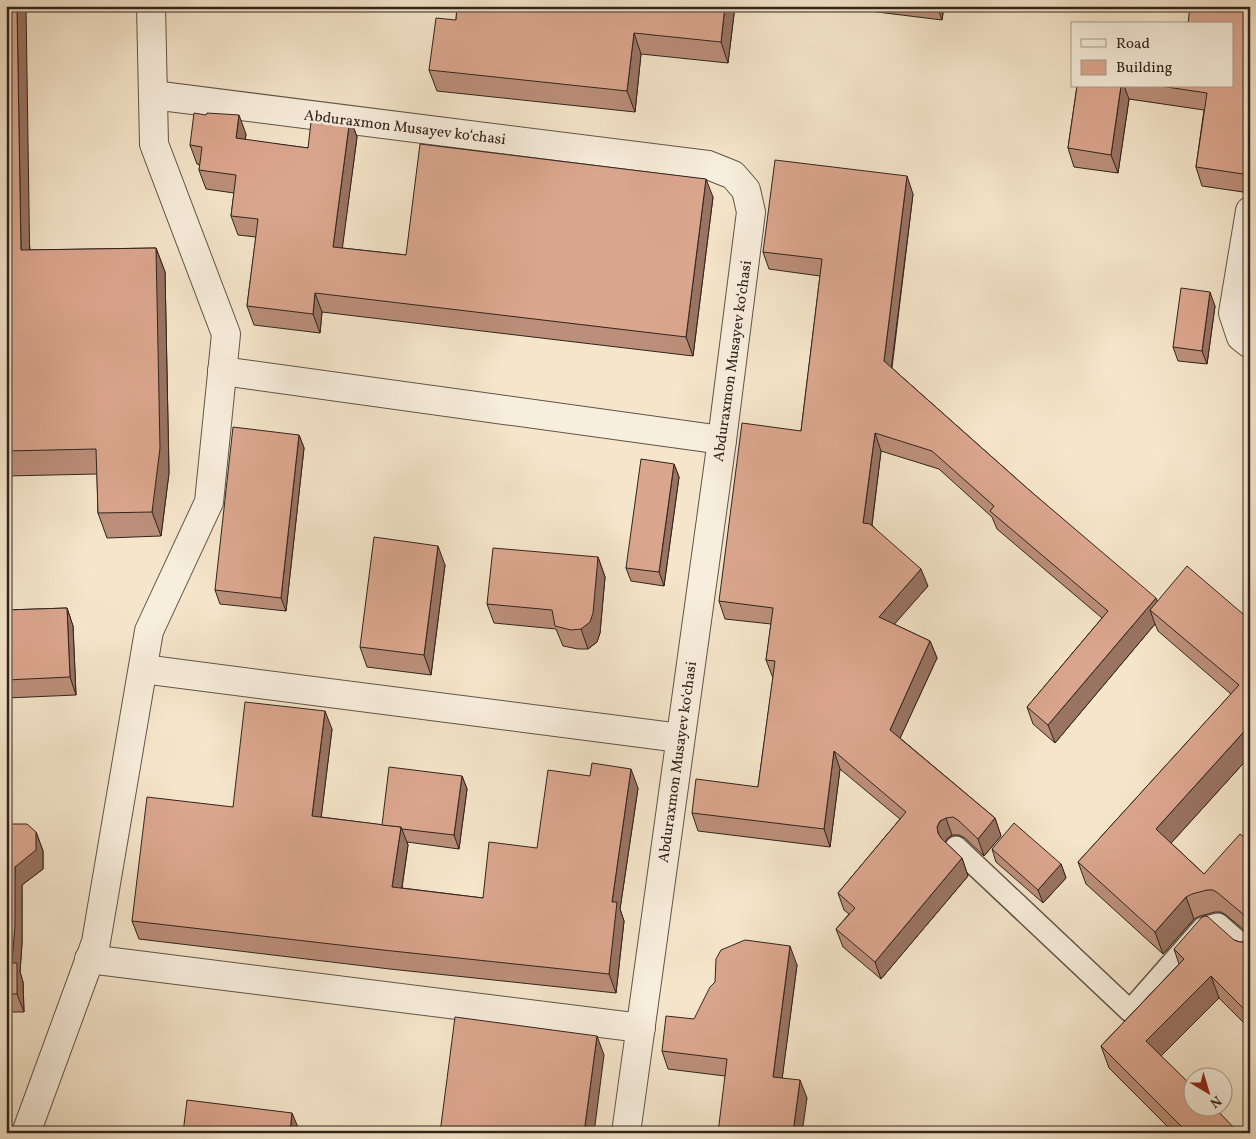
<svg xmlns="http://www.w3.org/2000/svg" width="1256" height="1139" font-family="Vollkorn,serif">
	<rect width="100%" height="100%" fill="#f5e5ca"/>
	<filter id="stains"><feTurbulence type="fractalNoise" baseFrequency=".004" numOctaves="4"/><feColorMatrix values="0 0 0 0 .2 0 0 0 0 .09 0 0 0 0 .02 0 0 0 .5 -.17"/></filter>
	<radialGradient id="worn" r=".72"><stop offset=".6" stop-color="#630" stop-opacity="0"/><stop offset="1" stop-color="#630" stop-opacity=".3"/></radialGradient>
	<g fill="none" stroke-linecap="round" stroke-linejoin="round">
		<g stroke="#615449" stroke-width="24">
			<path id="lane" d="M956,847l174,164 73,-83 15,-4 32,28"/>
		</g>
		<g stroke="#615449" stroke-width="30">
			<g id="street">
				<path d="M153,95l555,70 25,10 13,15 5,22 -29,228 -96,693"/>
				<path d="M1250,211l-17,102 8,24 9,7"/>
				<path d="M222,371l500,69"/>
				<path d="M143,669l537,69"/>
				<path d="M89,959l552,69"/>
				<path d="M26,1133l70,-191 53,-311 60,-129 17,-168 -72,-190 -3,-138"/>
			</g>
		</g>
		<use href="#lane" stroke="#f8eedd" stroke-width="21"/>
		<use href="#street" stroke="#f8eedd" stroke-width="28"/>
	</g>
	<g fill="#bc8f7a" stroke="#30241e">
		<path d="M6,6l24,244 126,-2 9,24 4,201 -8,63 -54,2 -9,-25 -1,-39 -91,2z"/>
		<path d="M457,6h278l-7,57 -87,-9 -6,58 -198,-21 -8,-21 27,-50z"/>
		<path d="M860,6h84l-2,14 -81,-10z"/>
		<path d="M1250,6v187l-48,-7 -6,-19 8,-57 -75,-11 -11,74 -44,-6 -6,-19 9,-62h155z"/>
		<path d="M206,115l40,19 -1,6 63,8 42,-30 7,19 -15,111 64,7 307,-58 -20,159 -371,-44 -2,21 -66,-8 -7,-19 9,-69 -18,-2 -7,-19 3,-23 -28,-4 -7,-19 1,-5 -3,-1 -7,-19z"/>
		<path d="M913,194l-21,174 136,121 129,112 93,19v136l-79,87 33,31 46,-32v93l-24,-20 -5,-3h-6l-15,4 -6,3 -31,35 -77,-70 -8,-22 153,-168 -73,-63 -3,-7 -100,119 -22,-19 -6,-17 75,-89 -105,-89 -5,-12 -53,-48 -58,-18 -9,74 56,61 -34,38 36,17 7,17 -37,80 95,80 6,18 -17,20 -19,-18 -6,-3h-7l-5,4 -2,3 17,16 6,18 -87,103 -38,-32 -7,-18 13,-15 -5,-4 -6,-17 62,-74 -60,-50 -10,78 -132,-16 -6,-18 66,-26 15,-109 -7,-18 5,-36 -46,-5 -6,-18 82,-170 19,-155 -51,-7 -6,-17z"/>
		<path d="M1215,306l-8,58 -29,-3 -5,-14z"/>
		<path d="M299,435l5,13 -18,163 -66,-7 -5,-14z"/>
		<path d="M674,464l5,13 -15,109 -33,-5 -5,-13z"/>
		<path d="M598,557l7,20 -5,56 -3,9 -9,7h-10l-15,-3 -7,-17 -62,-6 -7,-19z"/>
		<path d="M445,565l-14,110 -64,-8 -7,-20z"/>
		<path d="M67,608l6,18 3,69 -70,3v-88z"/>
		<path d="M332,729l-11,88 61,8 80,-49 5,13 -8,60 -52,-7 1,3 -6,43 81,10 54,-50 101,-60 -18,121 4,12 -8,72 -226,-24 -251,-30 -7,-18 101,-114z"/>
		<path d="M6,824l30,8 7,19v18l-21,16v58l-2,29 3,10 1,30h-18z"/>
		<path d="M992,849l69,15 5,14 -23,25 -47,-41z"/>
		<path d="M1250,939v90l-31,-31 -58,58 78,77h-65l-65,-65 -8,-22 78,-82 -5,-15 60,-9 6,2h6z"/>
		<path d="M797,965l-15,113 25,20 -82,-22 -57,-7 -6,-18z"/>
	</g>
	<g fill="#997463" stroke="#30241e">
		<path d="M17,6h9l4,269 -9,-25z"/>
		<path d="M725,6h10l-7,57 -7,-21z"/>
		<path d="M937,6h7l-2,14z"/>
		<path d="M634,33l7,21 -6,58 -8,-21z"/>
		<path d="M1121,86h3l5,13 -11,74 -7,-18z"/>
		<path d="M239,115l7,19 -3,23 -7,-19z"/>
		<path d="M350,118l7,19 -17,129 -7,-19z"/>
		<path d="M907,176l6,18 -23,184 -6,-17z"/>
		<path d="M706,179l7,18 -20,159 -7,-19z"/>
		<path d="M156,248l9,24 4,201 -8,63 -9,-24z"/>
		<path d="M1210,292l5,14 -8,58 -5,-13z"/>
		<path d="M315,293l7,19 -2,21 -7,-19z"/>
		<path d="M875,433l6,18 -11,89 -7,-17z"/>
		<path d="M299,435l5,13 -18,163 -5,-13z"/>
		<path d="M674,464l5,13 -15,109 -5,-14z"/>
		<path d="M438,546l7,19 -14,110 -7,-20z"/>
		<path d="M598,557l7,20 -5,56 -3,9 -9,7 -7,-20z"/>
		<path d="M921,569l7,17 -43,49 -6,-18z"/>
		<path d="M1156,598l7,17 -13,-5 5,14 -100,119 -7,-18z"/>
		<path d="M67,608l6,18 3,69 -6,-18z"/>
		<path d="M930,641l7,17 -41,89 -6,-17z"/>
		<path d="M325,711l7,18 -13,106 -7,-19z"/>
		<path d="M1250,725v31l-86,95 -8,-22z"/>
		<path d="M834,751l6,18 -10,78 -6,-18z"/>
		<path d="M631,769l7,19 -18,121 4,12 -8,72 -7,-19 3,-72z"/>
		<path d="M462,776l5,13 -8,60 -5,-14z"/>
		<path d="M946,818l6,17 -5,4 -3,6 -6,-12 -1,-6 3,-6z"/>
		<path d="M995,818l6,18 -17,20 -6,-17z"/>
		<path d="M401,827l7,18 -9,61 -7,-19z"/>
		<path d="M36,832l7,19v18l-21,16v58l-2,29 3,10 1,30 -7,-18 -5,-31 3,-96z"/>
		<path d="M962,858l6,18 -87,103 -6,-17z"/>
		<path d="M1061,864l5,14 -23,25 -5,-13z"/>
		<path d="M1186,897l8,22 -31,35 -8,-22z"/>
		<path d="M790,946l7,19 -17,130 -7,-18z"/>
		<path d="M1211,976l8,22 -65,65 -8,-22z"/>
		<path d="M597,1036l7,19 -10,78h-10z"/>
		<path d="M800,1080l7,18 -5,35h-9z"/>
		<path d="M292,1113l8,19 -10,1z"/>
	</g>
	<g fill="#dba68e" stroke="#30241e">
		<path d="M6,6h11l4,244 135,-2 4,200 -8,64 -54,1 -2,-64 -90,2z"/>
		<path d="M457,6h268l-4,36 -87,-9 -7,58 -198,-21 7,-52 20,2z"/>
		<path d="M1190,6h60v169l-54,-8 11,-74 -47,-7h72v-62h-44z"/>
		<path d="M1077,86h44l-10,69 -43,-7z"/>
		<path d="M194,113l12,2 1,-2 32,2 -3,23 72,10 4,-35 38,5 -17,129 73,8 14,-111 286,35 -20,158 -371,-44 -2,21 -66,-8 11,-87 -27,-3 5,-41 -37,-5 3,-23 -12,-2z"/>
		<path d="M775,160l132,16 -23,185 144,128 128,109 -108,127 -21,-18 81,-96 -118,-100 4,-5 -62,-55 -57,-18 -12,90 7,1 51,45 -42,48 51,24 -40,89 105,88 -17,21 -20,-19 -5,-3 -7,1 -6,3 -3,6 1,6 3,5 21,20 -87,104 -39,-33 19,-21 -17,-15 68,-81 -72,-61 -10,78 -132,-16 4,-34 62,8 17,-126 -9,-1 7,-52 -54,-7 23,-178 59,8 21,-172 -59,-7z"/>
		<path d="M1181,288l29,4 -8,59 -29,-4z"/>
		<path d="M233,427l66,8 -18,163 -66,-8z"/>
		<path d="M641,459l33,5 -15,108 -33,-4z"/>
		<path d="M374,537l64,9 -14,109 -64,-8z"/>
		<path d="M493,548l105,9 -5,56 -3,9 -9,7 -10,1 -16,-4 -3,-16 -65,-6z"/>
		<path d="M1187,566l63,54v105l-94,104 48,45 36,-40 10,8v78l-32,-27 -5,-3h-6l-15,4 -6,3 -31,35 -77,-70 161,-177 -89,-75z"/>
		<path d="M67,608l3,69 -64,3v-70z"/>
		<path d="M245,702l80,9 -13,105 89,11 -9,60 91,11 6,-56 48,6 11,-78 42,6 2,-13 39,6 -19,133h5l-8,72 -226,-24 -251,-29 15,-124 86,10z"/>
		<path d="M389,767l73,9 -8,59 -52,-6 -1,-2 -19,-2z"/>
		<path d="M1014,823l47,41 -23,26 -46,-41z"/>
		<path d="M6,824h21l9,8v18l-21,17v58l-3,38h5v31h-11z"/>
		<path d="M1207,916l27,24 6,2h6l4,-3v76l-39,-39 -65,65 48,47v18h19l26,27h-51l-87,-87 83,-87 -10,-10 28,-32z"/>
		<path d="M745,940l45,6 -17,131 27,3 -7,53h-75l9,-74 -65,-8 4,-35 28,3 16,-32 5,-5 1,-23 5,-9z"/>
		<path d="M455,1017l142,19 -13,97h-144z"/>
		<path d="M187,1100l105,13 -2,20h-107z"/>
	</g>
	<g text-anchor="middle" stroke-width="5" stroke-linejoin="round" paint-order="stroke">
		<g font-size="15" fill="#30241e" stroke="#f8eedd">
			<text transform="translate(405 127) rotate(7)" y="5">Abduraxmon Musayev koʻchasi</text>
			<text transform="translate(732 361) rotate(-82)" y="5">Abduraxmon Musayev koʻchasi</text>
			<text transform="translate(677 762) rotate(-82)" y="5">Abduraxmon Musayev koʻchasi</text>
		</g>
	</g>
	<rect width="1256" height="1139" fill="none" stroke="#f5e5ca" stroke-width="25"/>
	<rect x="8" y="8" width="1241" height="1124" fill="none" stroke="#30241e" stroke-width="2.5"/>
	<rect x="12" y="12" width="1231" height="1114" fill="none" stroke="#30241e"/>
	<rect x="1071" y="22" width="162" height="65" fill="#f8eedd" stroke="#a89d91"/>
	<rect x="1081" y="39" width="25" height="8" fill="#f8eedd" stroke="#a89d91"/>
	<text x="1116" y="48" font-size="15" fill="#30241e">Road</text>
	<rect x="1081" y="60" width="25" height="15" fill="#dba68e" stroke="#a89d91"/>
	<text x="1116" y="72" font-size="15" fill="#30241e">Building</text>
	<g transform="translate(1208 1092) rotate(142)"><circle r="24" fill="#f8eedd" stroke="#a89d91"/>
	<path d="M0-4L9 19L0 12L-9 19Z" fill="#8f2418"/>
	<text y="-8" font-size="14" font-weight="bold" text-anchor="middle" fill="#30241e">N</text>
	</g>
	<rect width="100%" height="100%" filter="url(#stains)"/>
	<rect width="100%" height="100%" fill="url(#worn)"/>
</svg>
